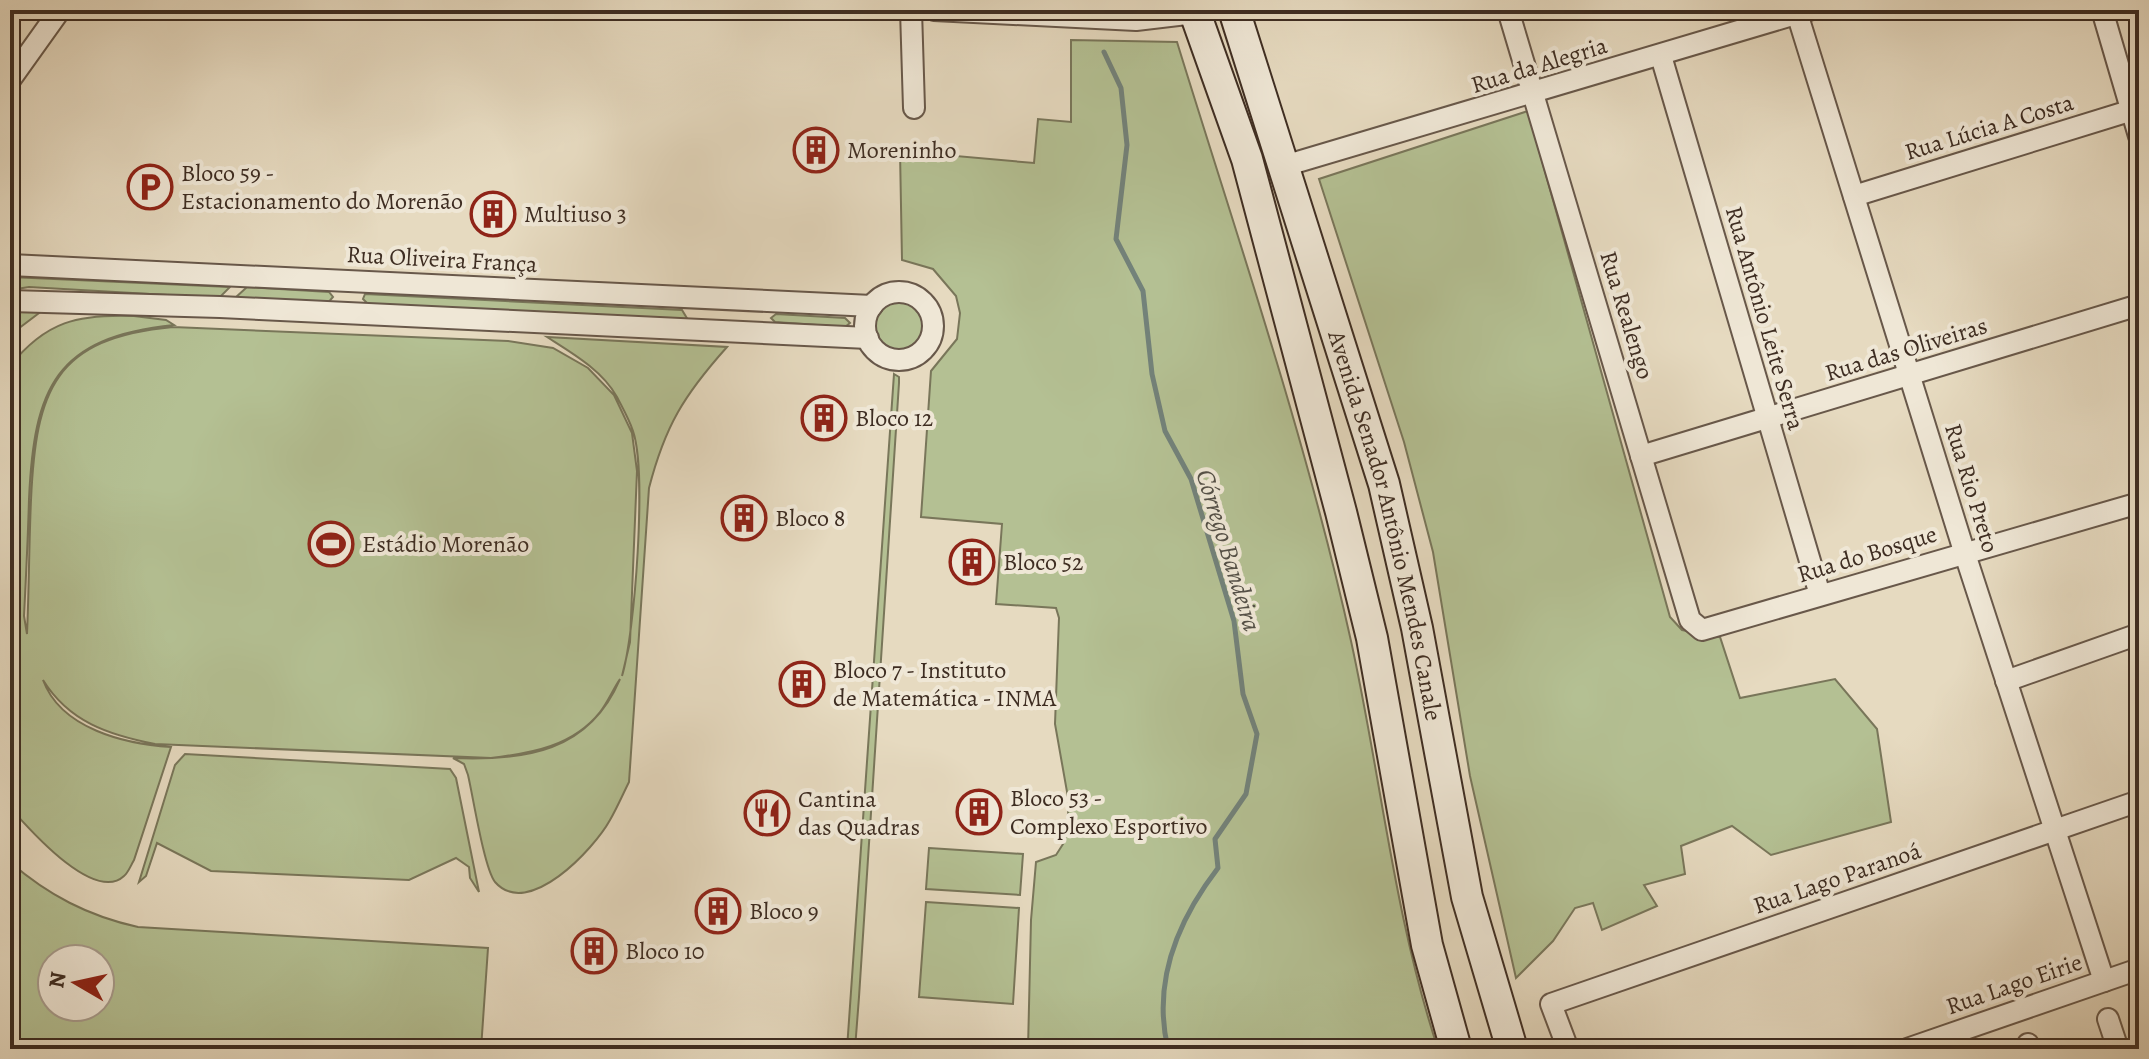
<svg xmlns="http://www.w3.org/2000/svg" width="2149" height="1059" font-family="Alegreya,serif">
	<rect width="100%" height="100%" fill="#e6dac0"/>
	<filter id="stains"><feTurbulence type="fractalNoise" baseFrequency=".0025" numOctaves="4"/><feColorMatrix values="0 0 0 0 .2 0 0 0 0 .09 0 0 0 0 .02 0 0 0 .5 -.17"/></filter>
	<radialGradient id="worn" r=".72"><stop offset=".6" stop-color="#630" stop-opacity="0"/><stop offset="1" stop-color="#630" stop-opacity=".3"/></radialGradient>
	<g fill="#b4c093" stroke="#79765a" stroke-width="2" fill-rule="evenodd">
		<path d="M1071,40l106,2c61,198 129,396 174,599 30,136 43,275 87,408h-410l3,-129 5,-58 20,-7 9,-14 2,-17 2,-21 -14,-79 4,-106 -3,-10 -60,-4 6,-80 -81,-7 10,-146 26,-32 3,-26 -4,-17 -23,-27 -31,-9 -2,-109 134,12 4,-44 33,3z"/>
		<path d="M1528,111l142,506 12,13 38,7 20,61 95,-19 42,50 14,93 -120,33 -39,-29 -51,20 4,28 -41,11 13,21 -55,24 -9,-27 -18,5 -22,33 -37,37 -46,-202 -37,-224 -29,-110 -85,-263z"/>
		<path d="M10,277l220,10 -11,11 -190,-11 -19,3z"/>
		<path d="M247,287l82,5 4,5 -6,7 -93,-5z"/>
		<path d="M365,294l317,16 6,10 -319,-15 -6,-6z"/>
		<circle cx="899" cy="325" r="26"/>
		<path d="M10,307h37l-37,28z"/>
		<path d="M776,314l69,4 5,5 -5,4 -70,-5 -4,-4z"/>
		<path d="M134,316l32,4 8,5c-119,12 -140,63 -145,174 -1,39 -3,78 -5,117l3,18c2,-44 2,-90 4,-134 5,-110 23,-162 142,-173l335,14 45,7 35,20 26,27 18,38 5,38 -7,171 -8,34c13,-43 25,-204 11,-245 -4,-12 -11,-24 -16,-34 -15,-27 -45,-44 -70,-60l180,10c-43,48 -62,79 -78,141l-20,294c-6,12 -12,26 -19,38 -16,29 -82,100 -115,62 -11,-14 -22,-86 -27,-107l-4,-11 -11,-6c72,3 136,-6 167,-79 -7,10 -12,23 -20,33 -27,34 -68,41 -109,46l-336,-14c-46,-9 -86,-22 -112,-64 18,49 82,64 128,67l-37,113c-3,5 -6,13 -10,16 -29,27 -92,-44 -109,-63l-5,-9v-438c36,-45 68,-52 124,-50z"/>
		<path d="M894,374l5,3v6l-40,614 -4,52h-8z"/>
		<path d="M185,754l265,15 6,9 23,114 -9,-14 -1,-11 -13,-9 -47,22 -198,-9 -54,-28 -11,33 -7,6 36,-117z"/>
		<path d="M929,848l94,6 -3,41 -94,-6z"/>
		<path d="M10,862c38,33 78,54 128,65l350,21 -7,101h-471zM52,959h48v48h-48z"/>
		<path d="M926,902l93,6 -6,96 -94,-7z"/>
	</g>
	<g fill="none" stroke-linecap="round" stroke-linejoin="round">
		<path stroke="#73827a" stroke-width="5" d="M1104,52l17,36 6,57 -11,94 27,52 9,83 13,57 26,48 43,142 9,73 14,40 -11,60 -31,45 3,29c-40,52 -66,114 -50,181"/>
		<g stroke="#68584a" stroke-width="24">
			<g id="minor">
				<path d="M911,10l3,98"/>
				<path d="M934,10l202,10 59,-7"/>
				<path d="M1508,10l182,610 12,10 437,-127"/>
				<path d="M1796,10l168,541 140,430"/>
				<path d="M2102,10l37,126"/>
				<path d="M1661,56l159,539"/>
				<path d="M10,80l50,-70"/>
				<path d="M1284,166l525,-156"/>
				<path d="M1854,196l285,-88"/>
				<path d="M10,265l862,41"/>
				<circle cx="899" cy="326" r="34"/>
				<path d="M10,301l210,6 648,31"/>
				<path d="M1641,456l498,-151"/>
				<path d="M2006,681l133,-47"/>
				<path d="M2108,1019l10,30"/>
				<path d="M2028,1044l2,5"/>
				<path d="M1568,1049l-17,-45 588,-203"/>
				<path d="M1907,1049l232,-80"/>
			</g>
		</g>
		<g stroke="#3e2d22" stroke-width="34">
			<g id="secondary">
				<path d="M1194,10l53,149 94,353 31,126 55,307 29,104"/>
				<path id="s1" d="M1234,10l150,474 33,144 50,269 45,152"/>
			</g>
		</g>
		<use href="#minor" stroke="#efe7d6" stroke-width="20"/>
		<use href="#secondary" stroke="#efe7d6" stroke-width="30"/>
	</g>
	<defs>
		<g id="building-ring" transform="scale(2.3)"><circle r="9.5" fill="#efe7d6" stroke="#8f2418" stroke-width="1.5"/><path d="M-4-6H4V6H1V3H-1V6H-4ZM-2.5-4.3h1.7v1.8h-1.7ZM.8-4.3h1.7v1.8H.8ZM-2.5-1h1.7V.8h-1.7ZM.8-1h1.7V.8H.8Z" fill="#8f2418"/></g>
		<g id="parking-ring" transform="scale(2.3)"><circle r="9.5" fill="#efe7d6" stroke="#8f2418" stroke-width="1.5"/><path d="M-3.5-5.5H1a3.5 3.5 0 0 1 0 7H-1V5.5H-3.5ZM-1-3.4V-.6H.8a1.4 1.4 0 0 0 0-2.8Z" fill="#8f2418"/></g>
		<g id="stadium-ring" transform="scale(2.3)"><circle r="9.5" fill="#efe7d6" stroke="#8f2418" stroke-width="1.5"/><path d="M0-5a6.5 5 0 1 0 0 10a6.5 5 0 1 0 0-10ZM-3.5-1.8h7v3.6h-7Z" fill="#8f2418"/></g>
		<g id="restaurant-ring" transform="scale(2.3)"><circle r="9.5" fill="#efe7d6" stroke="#8f2418" stroke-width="1.5"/><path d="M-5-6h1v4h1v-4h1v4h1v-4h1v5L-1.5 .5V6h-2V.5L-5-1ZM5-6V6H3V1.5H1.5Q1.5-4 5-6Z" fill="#8f2418"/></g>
	</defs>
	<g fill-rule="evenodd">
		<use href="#building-ring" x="816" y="150"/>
		<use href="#parking-ring" x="150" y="187"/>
		<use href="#building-ring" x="493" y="214"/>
		<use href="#building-ring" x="824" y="418"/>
		<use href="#building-ring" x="744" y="518"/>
		<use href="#stadium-ring" x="331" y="544"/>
		<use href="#building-ring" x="972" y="562"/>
		<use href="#building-ring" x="802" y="684"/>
		<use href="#building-ring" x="979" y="812"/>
		<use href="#restaurant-ring" x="767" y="813"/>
		<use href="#building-ring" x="718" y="911"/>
		<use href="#building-ring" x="594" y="951"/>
	</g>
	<g text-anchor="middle" stroke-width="8" stroke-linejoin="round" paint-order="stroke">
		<g font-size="24" fill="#3e2d22" stroke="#efe7d6">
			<text transform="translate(1539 65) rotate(-17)" y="8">Rua da Alegria</text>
			<text transform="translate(1989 127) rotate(-17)" y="8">Rua Lúcia A Costa</text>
			<text transform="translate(442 259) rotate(3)" y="8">Rua Oliveira França</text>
			<text transform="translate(1627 315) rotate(73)" y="8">Rua Realengo</text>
			<text transform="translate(1765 318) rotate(74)" y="8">Rua Antônio Leite Serra</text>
			<text transform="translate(1906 349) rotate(-17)" y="8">Rua das Oliveiras</text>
			<text transform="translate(1972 488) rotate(73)" y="8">Rua Rio Preto</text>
			<text dy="8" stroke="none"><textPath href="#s1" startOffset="538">Avenida Senador Antônio Mendes Canale</textPath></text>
			<text transform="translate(1867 554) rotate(-17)" y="8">Rua do Bosque</text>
			<text transform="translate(1837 878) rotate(-19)" y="8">Rua Lago Paranoá</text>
			<text transform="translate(2014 984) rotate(-19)" y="8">Rua Lago Eirie</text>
		</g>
		<g font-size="24" fill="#3e2d22" stroke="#efe7d6" text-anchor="start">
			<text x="847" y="158">Moreninho</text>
			<text x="181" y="181">Bloco 59 -<tspan x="181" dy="28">Estacionamento do Morenão</tspan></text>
			<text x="524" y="222">Multiuso 3</text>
			<text x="855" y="426">Bloco 12</text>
			<text x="775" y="526">Bloco 8</text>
			<text x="362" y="552">Estádio Morenão</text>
			<text x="1003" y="570">Bloco 52</text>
			<text x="833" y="678">Bloco 7 - Instituto<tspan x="833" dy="28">de Matemática - INMA</tspan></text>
			<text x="1010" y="806">Bloco 53 -<tspan x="1010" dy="28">Complexo Esportivo</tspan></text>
			<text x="798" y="807">Cantina<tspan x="798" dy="28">das Quadras</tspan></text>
			<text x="749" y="919">Bloco 9</text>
			<text x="625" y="959">Bloco 10</text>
		</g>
		<g font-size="26" font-style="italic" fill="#545047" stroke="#efe7d6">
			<text transform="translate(1229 550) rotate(73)" y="9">Córrego Bandeira</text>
		</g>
	</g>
	<rect width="2149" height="1059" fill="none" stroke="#e6dac0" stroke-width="40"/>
	<rect x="12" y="12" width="2125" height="1035" fill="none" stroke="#3e2d22" stroke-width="4"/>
	<rect x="20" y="20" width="2109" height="1019" fill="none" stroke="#3e2d22" stroke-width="2"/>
	<g transform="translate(76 983) rotate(279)"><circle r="38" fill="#efe7d6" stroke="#a89d8e" stroke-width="2"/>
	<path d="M0-6L14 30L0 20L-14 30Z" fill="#8f2418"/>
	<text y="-12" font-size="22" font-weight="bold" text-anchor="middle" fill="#3e2d22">N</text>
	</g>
	<rect width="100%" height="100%" filter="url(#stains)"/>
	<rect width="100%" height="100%" fill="url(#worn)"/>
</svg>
